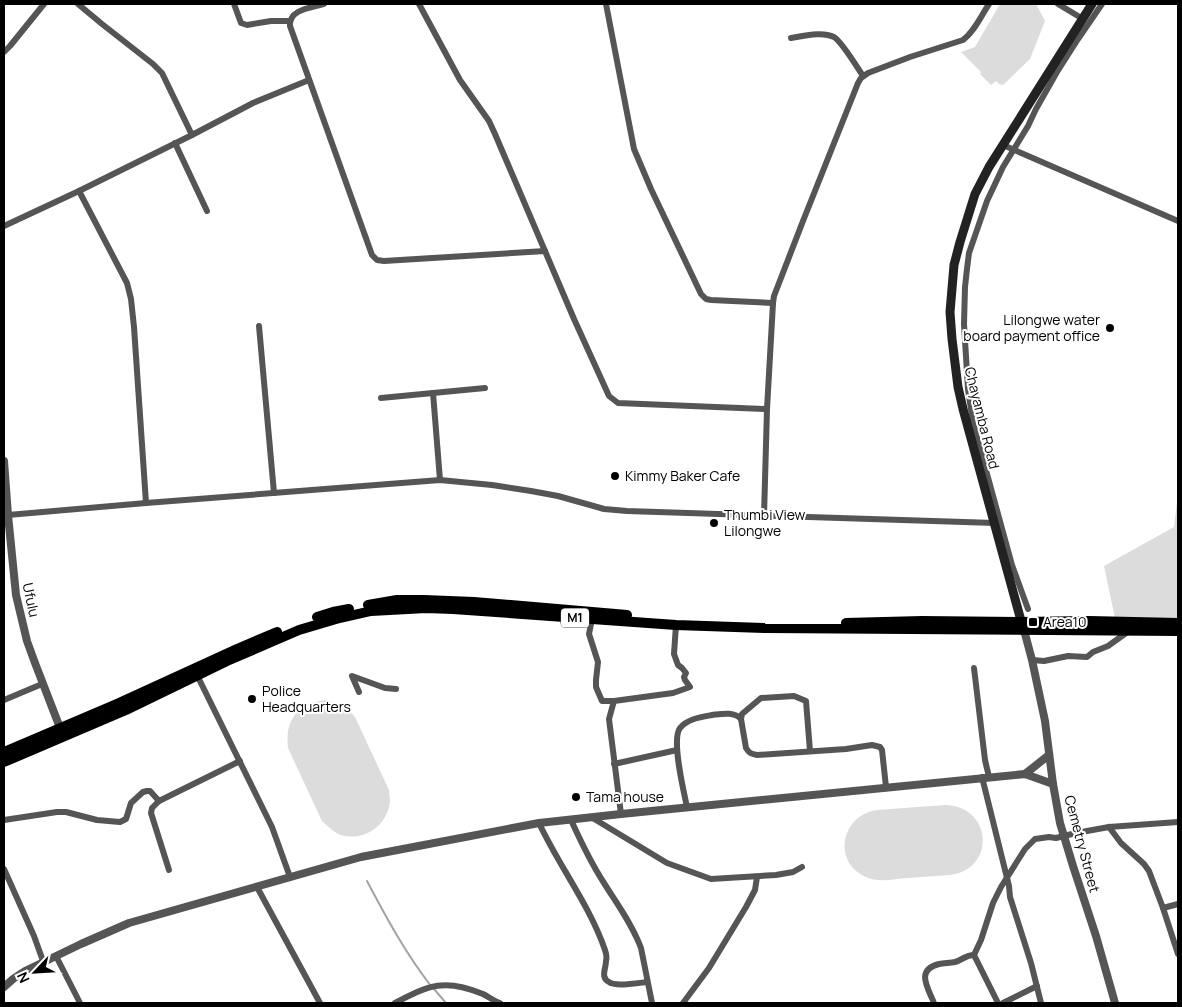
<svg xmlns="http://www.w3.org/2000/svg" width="1182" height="1007" font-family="Manrope,sans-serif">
	<rect width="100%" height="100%" fill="#fff"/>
	<g fill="#dcdcdc">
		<path d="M1000,4h36l9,17 -15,38 -27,26 -4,-1 -3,-3 -5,4 -11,-11 1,-2 -20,-20 14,-5z"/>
		<path d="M1178,494v127l-63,-3 -11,-52 70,-39z"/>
		<path d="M325,700c13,3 21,7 30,17l34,73c0,3 1,8 1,11 -2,24 -26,41 -49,34 -8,-3 -13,-9 -19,-14l-34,-73c-3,-28 9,-44 37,-48z"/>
		<path d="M945,805c47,1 52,64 5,70 -14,1 -28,2 -42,3 -14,1 -30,5 -42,-1 -34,-15 -25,-62 11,-67z"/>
	</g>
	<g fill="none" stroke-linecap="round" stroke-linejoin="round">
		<g stroke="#a3a3a3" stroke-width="2">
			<path d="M367,881c19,36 39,73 64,105"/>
			<path d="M434,989l12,14"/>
		</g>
		<g stroke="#555" stroke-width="6">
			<path d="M78,4l24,20 51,40 9,9 30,62"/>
			<path d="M234,4l7,19 6,2 24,-4h19"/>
			<path d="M324,4c-13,4 -35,5 -34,22l82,229 5,5 7,1 161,-10"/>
			<path d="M419,4l41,76 29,41 6,13 79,185 35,77 9,7 149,6"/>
			<path d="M606,4l28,145 17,40 50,105 5,5 5,1 62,3"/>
			<path d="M1058,4l25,15"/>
			<path d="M791,38c13,-2 31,-7 43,-1 8,5 23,30 29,39"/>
			<path d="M4,52l6,-6 34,-42"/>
			<path d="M175,143l32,68"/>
			<path d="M1003,145l175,76"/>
			<path d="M79,191l48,92 4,16 3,28 12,176"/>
			<path d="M4,226l75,-35 113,-56 61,-32 56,-23"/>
			<path d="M259,326l15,167"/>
			<path d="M433,393l7,87"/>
			<path d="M381,398l104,-10"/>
			<path d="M8,515l138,-12 294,-23 52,5 39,6 27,5 46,13 23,2 368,12"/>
			<path d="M764,516l3,-107 6,-106 1,-7 29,-75 55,-138 3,-5 7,-5 42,-16 53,-17c11,-8 18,-24 26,-36"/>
			<path d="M1028,609l-16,-44 -39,-142 -5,-34 -4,-65 1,-37 2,-18 2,-16 18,-52 16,-34 25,-41 8,-17 21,-37 21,-33 24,-35"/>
			<path d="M592,619l-3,15 9,28 -2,18v7l6,14h12"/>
			<path d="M1032,660l12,1 24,-5 19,1 6,-5 15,-6 21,-15"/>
			<path d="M974,668l11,92 4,17"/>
			<path d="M197,675l75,152 18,50"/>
			<path d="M359,692l-7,-16 33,12 11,1"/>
			<path d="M4,700l38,-16"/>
			<path d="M741,719l1,-5 19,-16 33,-2 12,5 4,50"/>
			<path d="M614,764l63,-14"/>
			<path d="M982,777l27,109 1,11 21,66 10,40"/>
			<path d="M687,807c-3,-15 -16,-67 -7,-79 7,-9 21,-11 32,-13 9,-1 22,-4 29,4l5,29c3,5 5,6 11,7l89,-6 26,-4 8,2 2,3 4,37"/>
			<path d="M621,814l-12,-95 5,-18 59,-8 17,-6 -5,-7 -1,-3 2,-4 -4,-5 -4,-3 -4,-11 2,-29"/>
			<path d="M591,817l76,46 44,16 65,-4 17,-3 9,-5"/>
			<path d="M4,820l53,-8h9l31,8 23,2 6,-3 5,-16 12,-11 4,-1h3l9,10"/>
			<path d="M571,820c10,22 20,43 33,63 13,21 28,41 37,65l11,55"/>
			<path d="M539,823c20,43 50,81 66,127 1,3 2,8 1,11 0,8 -6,16 3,21 6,5 29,1 38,0"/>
			<path d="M1109,827l12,16 23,21 5,7 14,37 15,46"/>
			<path d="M4,869l30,67 9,25"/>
			<path d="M169,870l-18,-57 1,-5 7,-7 81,-40"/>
			<path d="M257,887l63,116"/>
			<path d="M1163,908l15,-4"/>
			<path d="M56,956l24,47"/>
			<path d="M395,1003c34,-18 50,-25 88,-9 6,3 11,7 17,9"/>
			<path d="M683,1003l26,-35 37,-61 9,-17 2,-13"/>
			<path d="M934,1003c-6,-15 -19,-33 5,-39 5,-1 11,-1 16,-2 7,-2 11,-7 19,-7"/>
			<path d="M998,1003l-24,-48 7,-15 12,-37 8,-16 24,-38 10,-10 14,-2 7,1 20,-5 33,-6 69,-5"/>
			<path d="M1003,1003l34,-17"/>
		</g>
		<g stroke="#555" stroke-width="8">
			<path d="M4,461l4,54 8,80 11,46 8,22 27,70"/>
			<path d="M1024,630l8,30 13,61 8,63 7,39 13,43 23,70 19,67"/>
			<path d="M1025,774l24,-19"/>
			<path d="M4,987l9,-8 12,-8 56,-27 48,-21 232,-66 178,-34 82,-9 404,-40 28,10"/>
		</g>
		<path stroke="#222" stroke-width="9" d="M1023,628l-60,-219 -5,-22 -6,-48 -2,-27 4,-47 6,-23 15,-48 14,-27 103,-163"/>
		<g stroke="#000" stroke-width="10">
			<path d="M368,605l29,-5h27l50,2 153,13"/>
			<path d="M317,617l16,-5 16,-3"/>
			<path d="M846,623l76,-2 99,1 68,-1 89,2"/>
			<path d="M4,752l115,-49 118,-54 40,-17"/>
			<path d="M4,762l122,-52 101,-49 72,-31 37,-11 35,-8 55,-3 27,1 223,16 89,3 413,3"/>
		</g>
	</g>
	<g fill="#000" stroke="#fff" stroke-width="2">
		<circle cx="1110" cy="328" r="5"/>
		<circle cx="615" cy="476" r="5"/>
		<circle cx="714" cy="523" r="5"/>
		<rect x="1028" y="617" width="10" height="10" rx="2.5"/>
		<circle cx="252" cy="699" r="5"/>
		<circle cx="576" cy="797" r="5"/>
	</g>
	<g text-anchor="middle" stroke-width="4" stroke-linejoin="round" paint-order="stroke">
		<rect fill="#fff" stroke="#4c4c4c" stroke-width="1" x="561" y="608.5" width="28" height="19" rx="4"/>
		<g font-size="12" font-weight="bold" fill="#000">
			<text x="575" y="622">M1</text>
		</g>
		<g font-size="14" fill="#000" stroke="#fff" text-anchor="start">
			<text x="1100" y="325" text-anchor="end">Lilongwe water<tspan x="1100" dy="16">board payment office</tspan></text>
			<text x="625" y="481">Kimmy Baker Cafe</text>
			<text x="724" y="520">Thumbi View<tspan x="724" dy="16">Lilongwe</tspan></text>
			<text x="1043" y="627">Area10</text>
			<text x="262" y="696">Police<tspan x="262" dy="16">Headquarters</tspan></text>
			<text x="586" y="802">Tama house</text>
		</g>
		<g font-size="14" fill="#000" stroke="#fff">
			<text transform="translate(982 418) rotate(76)" y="5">Chayamba Road</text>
			<text transform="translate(31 600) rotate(78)" y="5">Ufulu</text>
			<text transform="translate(1082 844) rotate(75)" y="5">Cemetry Street</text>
		</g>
	</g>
	<rect width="1182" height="1007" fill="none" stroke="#000000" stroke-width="10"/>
	<g transform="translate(35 972) rotate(245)" stroke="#ffffff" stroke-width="4" paint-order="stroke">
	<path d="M0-4L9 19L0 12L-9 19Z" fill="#000000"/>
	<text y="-8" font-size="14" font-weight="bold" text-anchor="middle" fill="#000000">N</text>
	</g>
</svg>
